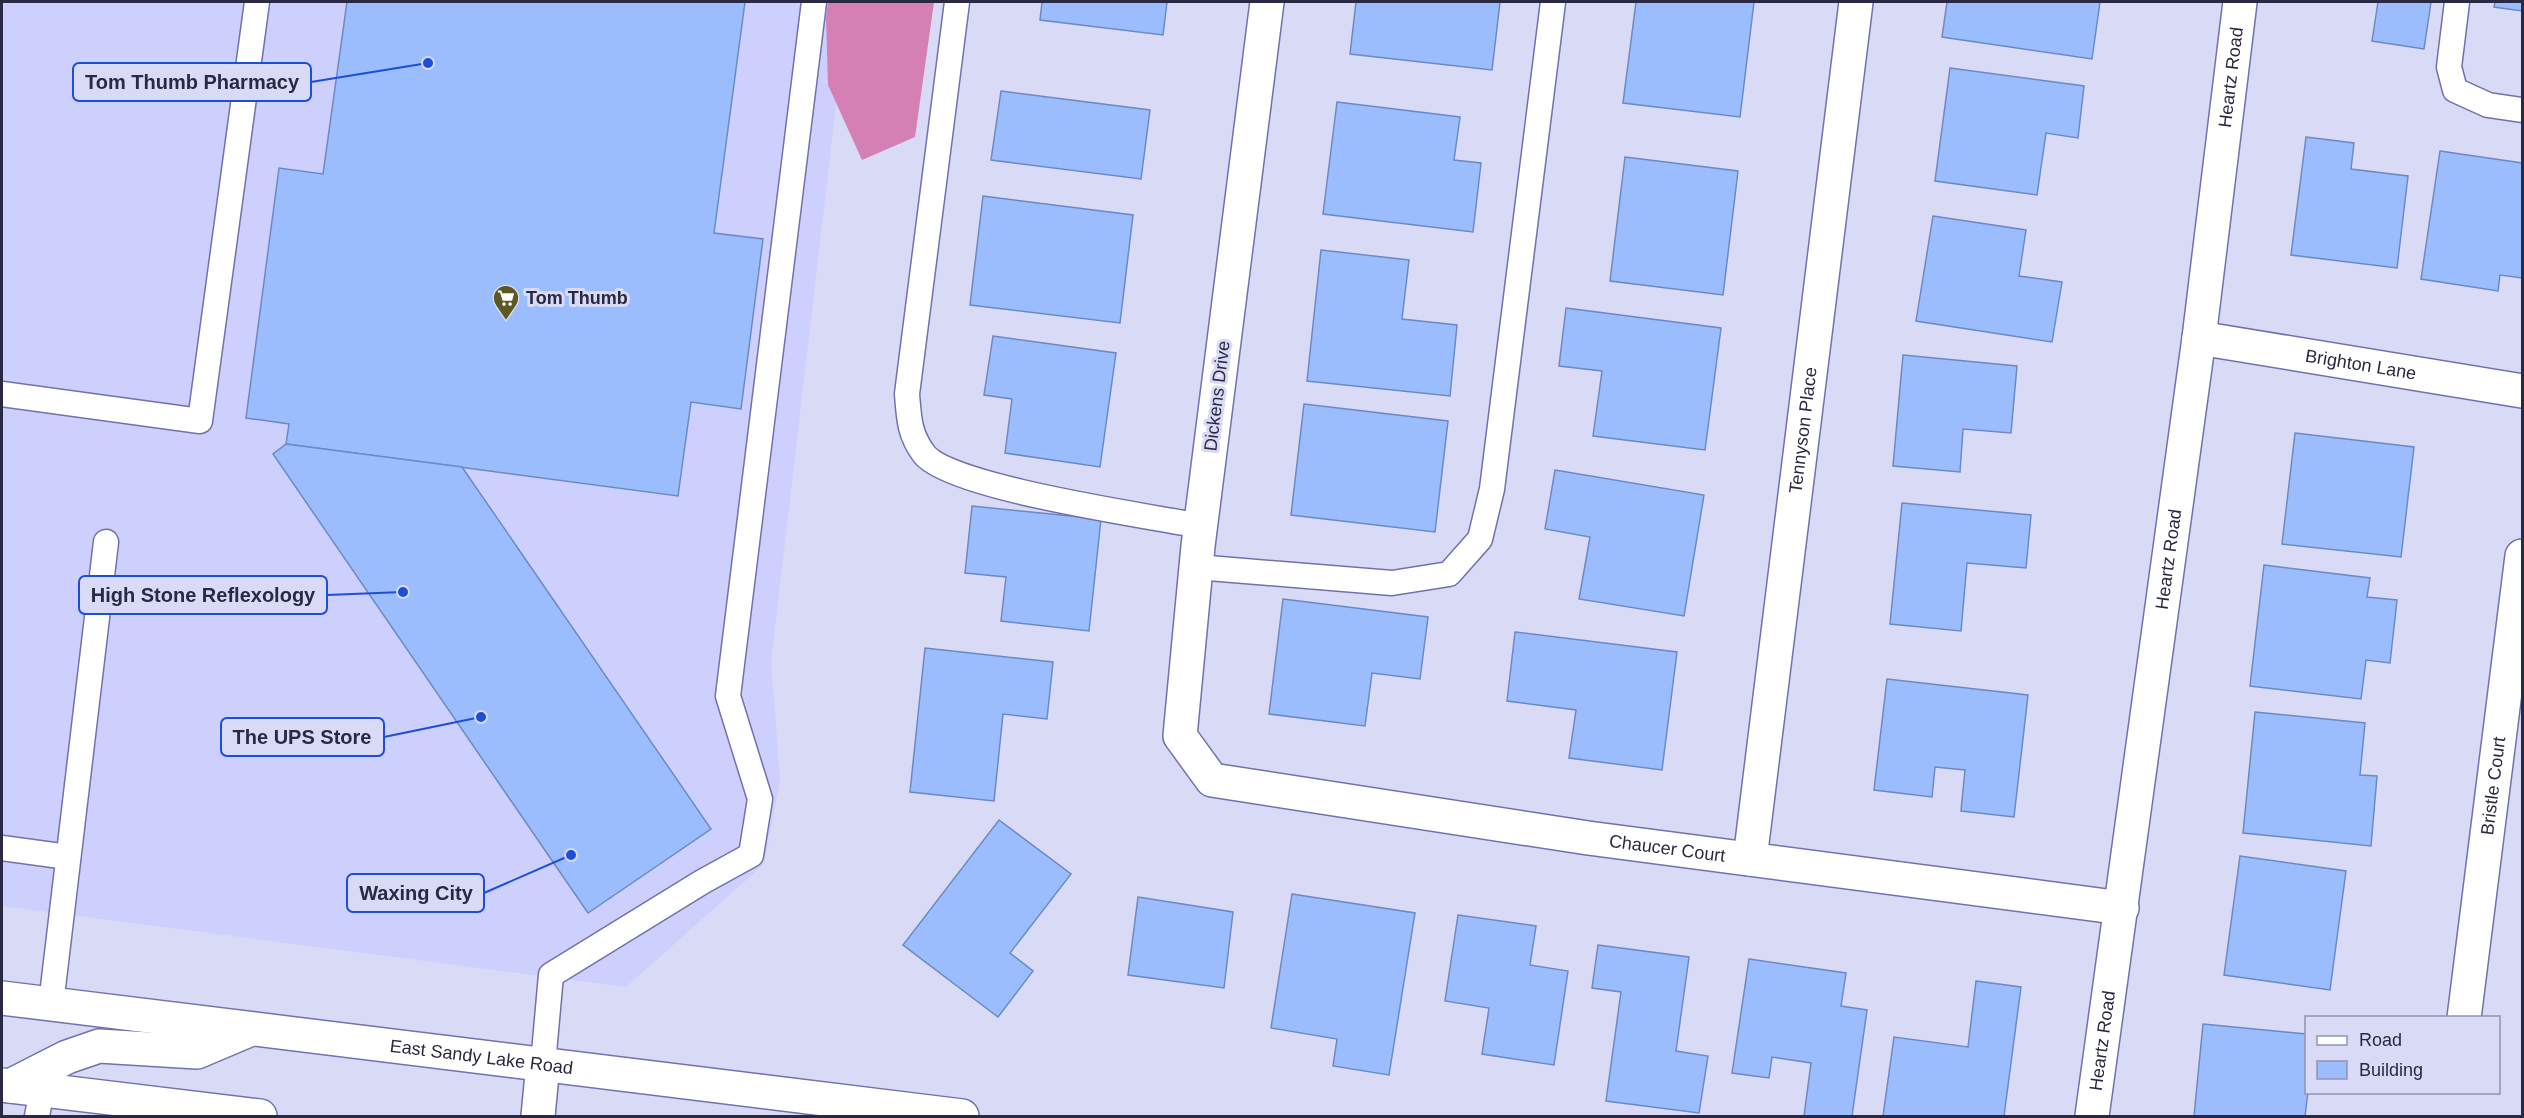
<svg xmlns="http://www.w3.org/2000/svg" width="2524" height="1118" font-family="Arial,sans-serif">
	<rect width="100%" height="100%" fill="#d9daf6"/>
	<path fill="#cdcffc" d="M2,2h846l-77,660 9,118 -16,84 -138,123 -624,-81z"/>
	<path fill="#d480b4" d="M828,2h106l-19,135 -53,23 -34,-75 -2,-67z"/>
	<g fill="#9cbdfd" stroke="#6b8ac4" stroke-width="1.5">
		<path d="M347,2h398l-31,231 49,6 -22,170 -50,-7 -13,94 -392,-52 3,-20 -43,-6 33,-250 44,6z"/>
		<path d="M1042,2h125l-4,33 -123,-15z"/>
		<path d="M1356,2h144l-8,68 -142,-16z"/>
		<path d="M1636,2h118l-14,115 -117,-14z"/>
		<path d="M1947,2h153l-8,57 -150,-22z"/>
		<path d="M2374,2h57l-7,47 -52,-8 6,-39z"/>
		<path d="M2495,2h27v9l-28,-4z"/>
		<path d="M1950,68l134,18 -6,52 -32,-5 -9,62 -102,-14z"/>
		<path d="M1001,91l149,19 -9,69 -150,-19z"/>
		<path d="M1337,102l123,15 -6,43 27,3 -8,69 -150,-18z"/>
		<path d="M2306,137l48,6 -3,26 57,7 -11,92 -106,-13z"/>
		<path d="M2440,151l82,12v115l-22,-3 -2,16 -77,-12z"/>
		<path d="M1625,157l113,14 -15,124 -113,-14z"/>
		<path d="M983,196l150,19 -13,108 -150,-18z"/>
		<path d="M1933,216l93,14 -7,46 43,6 -10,60 -136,-21z"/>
		<path d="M1321,250l88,10 -7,59 55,6 -7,71 -143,-15z"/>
		<path d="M1566,308l155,20 -16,122 -112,-14 9,-65 -43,-5z"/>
		<path d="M993,336l123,17 -16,114 -95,-14 7,-54 -28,-4z"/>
		<path d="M1903,355l114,11 -6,67 -48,-4 -3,43 -67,-6z"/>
		<path d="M1304,404l144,17 -13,111 -144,-17z"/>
		<path d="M2295,433l119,14 -13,110 -119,-13z"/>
		<path d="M286,444l176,23 249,362 -123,84 -315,-459z"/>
		<path d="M1555,470l149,25 -20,121 -105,-17 11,-62 -45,-8z"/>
		<path d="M1902,503l129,12 -5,53 -59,-5 -6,68 -71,-7z"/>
		<path d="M972,506l129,13 -12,112 -88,-10 5,-44 -41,-4z"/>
		<path d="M2264,565l106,13 -3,19 30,3 -7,63 -24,-3 -5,39 -111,-13z"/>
		<path d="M1283,599l145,18 -8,62 -48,-6 -7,53 -96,-12z"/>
		<path d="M1515,632l162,20 -15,118 -93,-12 7,-48 -69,-9z"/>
		<path d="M925,648l128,14 -6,57 -44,-5 -9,87 -84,-9z"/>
		<path d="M1887,679l141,16 -14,122 -53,-6 4,-41 -30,-3 -3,30 -58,-7z"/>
		<path d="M2255,712l110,11 -5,52 17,1 -6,70 -128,-13z"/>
		<path d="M999,820l72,54 -61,79 23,18 -35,46 -95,-72z"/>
		<path d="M2240,856l106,15 -16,119 -106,-15z"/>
		<path d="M1292,894l123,19 -26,162 -56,-9 4,-27 -66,-11z"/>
		<path d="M1138,897l95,15 -9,76 -96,-13z"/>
		<path d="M1458,915l78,11 -6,39 38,6 -14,94 -72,-11 7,-46 -44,-7z"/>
		<path d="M1598,945l91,12 -13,94 32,5 -9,57 -93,-12 15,-109 -29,-4z"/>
		<path d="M1749,959l97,14 -5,33 26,4 -15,106h-48l7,-53 -39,-6 -3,21 -37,-5z"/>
		<path d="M1976,981l45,6 -17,129h-121l11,-79 74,10z"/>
		<path d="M2203,1024l103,10 2,58 -3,24h-111z"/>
	</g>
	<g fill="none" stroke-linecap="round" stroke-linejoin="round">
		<g stroke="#7171af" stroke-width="27">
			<g id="service">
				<path d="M957,2l-50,392c2,24 2,40 17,60 26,34 226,62 276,72"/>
				<path d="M2457,2l-8,65 6,23 33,15 34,5"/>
				<path d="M2,394l198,27 57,-419"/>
				<path d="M1196,567l196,16 57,-9 31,-35 12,-50 61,-487"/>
				<path d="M2,848l66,9"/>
				<path d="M51,1004l55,-462"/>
				<path d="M543,1064l8,-89 151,-93 49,-27 9,-56 -32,-103 86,-694"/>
				<path d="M37,1116l5,-26"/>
			</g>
		</g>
		<g stroke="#7171af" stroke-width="36">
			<g id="minor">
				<path id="s1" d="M1267,2l-69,544 -18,190 32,44 376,58 534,70"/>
				<path id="s2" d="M2199,338l323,53"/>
				<path id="s3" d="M1750,859l106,-857"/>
				<path id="s4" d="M2464,1018l58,-462"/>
			</g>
		</g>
		<g stroke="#7171af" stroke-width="36">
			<g id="tertiary">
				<path id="s5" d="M2092,1116l107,-778 41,-336"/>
			</g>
		</g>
		<g stroke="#7171af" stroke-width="36">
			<g id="secondary">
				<path id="s6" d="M2,998l960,118"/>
				<path d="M2,1085l258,31"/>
				<path d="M10,1086l57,-29 32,-11 98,6 52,-22"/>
				<path d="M538,1116l5,-52"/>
			</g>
		</g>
		<use href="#service" stroke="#fff" stroke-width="24"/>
		<use href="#minor" stroke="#fff" stroke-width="33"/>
		<use href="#tertiary" stroke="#fff" stroke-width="33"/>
		<use href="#secondary" stroke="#fff" stroke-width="33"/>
	</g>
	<defs>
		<g id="supermarket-pin" transform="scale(1.35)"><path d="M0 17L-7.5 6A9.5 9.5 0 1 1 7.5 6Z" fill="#5d5723" stroke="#d9daf6"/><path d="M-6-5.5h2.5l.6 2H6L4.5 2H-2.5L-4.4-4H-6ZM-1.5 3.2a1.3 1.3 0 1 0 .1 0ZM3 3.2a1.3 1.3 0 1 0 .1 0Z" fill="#fff"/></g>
	</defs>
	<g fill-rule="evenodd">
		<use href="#supermarket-pin" x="506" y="298"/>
	</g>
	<g text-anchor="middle" stroke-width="6" stroke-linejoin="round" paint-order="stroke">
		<g font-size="18" fill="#292943" stroke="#d9daf6">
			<text dy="6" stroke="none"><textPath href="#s5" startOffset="1048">Heartz Road</textPath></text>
			<text dy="6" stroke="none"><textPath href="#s2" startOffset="164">Brighton Lane</textPath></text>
			<text transform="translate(1217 396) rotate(-83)" y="6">Dickens Drive</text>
			<text dy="6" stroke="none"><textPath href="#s3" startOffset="432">Tennyson Place</textPath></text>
			<text dy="6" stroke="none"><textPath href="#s5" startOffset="562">Heartz Road</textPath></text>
			<text dy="6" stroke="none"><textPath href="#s4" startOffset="234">Bristle Court</textPath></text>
			<text dy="6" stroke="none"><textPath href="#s1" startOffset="1254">Chaucer Court</textPath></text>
			<text dy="6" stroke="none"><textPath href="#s5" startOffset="76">Heartz Road</textPath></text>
			<text dy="6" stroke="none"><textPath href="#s6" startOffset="483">East Sandy Lake Road</textPath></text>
		</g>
		<g font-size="18" font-weight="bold" fill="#292943" stroke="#d9daf6" text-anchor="start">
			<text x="526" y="304">Tom Thumb</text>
		</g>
	</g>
	<path fill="none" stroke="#1d4ed8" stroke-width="2" d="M428 63L311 82M403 592L327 595M481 717L384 737M571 855L484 893"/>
	<g fill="#1d4ed8" stroke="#d9daf6" stroke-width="2">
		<circle cx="428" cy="63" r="6"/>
		<circle cx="403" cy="592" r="6"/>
		<circle cx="481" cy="717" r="6"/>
		<circle cx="571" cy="855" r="6"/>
	</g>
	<g fill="#d9daf6" stroke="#1d4ed8" stroke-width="2">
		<rect x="73" y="63" width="238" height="38" rx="6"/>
		<rect x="79" y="576" width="248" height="38" rx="6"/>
		<rect x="221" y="718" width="163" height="38" rx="6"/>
		<rect x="347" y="874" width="137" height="38" rx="6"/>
	</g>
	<g font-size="20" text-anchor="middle" font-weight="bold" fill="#292943">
		<text x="192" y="89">Tom Thumb Pharmacy</text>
		<text x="203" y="602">High Stone Reflexology</text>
		<text x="302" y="744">The UPS Store</text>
		<text x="416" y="900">Waxing City</text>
	</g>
	<rect width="2524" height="1118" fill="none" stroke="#292943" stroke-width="6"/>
	<rect x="2305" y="1016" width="195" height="78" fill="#d9daf6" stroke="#9393ae" stroke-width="1.5"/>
	<rect x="2317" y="1036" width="30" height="9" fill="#ffffff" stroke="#9393ae" stroke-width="1.5"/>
	<text x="2359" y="1046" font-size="18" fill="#292943">Road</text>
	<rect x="2317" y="1061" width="30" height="18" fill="#9cbdfd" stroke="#9393ae" stroke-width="1.5"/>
	<text x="2359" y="1076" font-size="18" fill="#292943">Building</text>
</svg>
